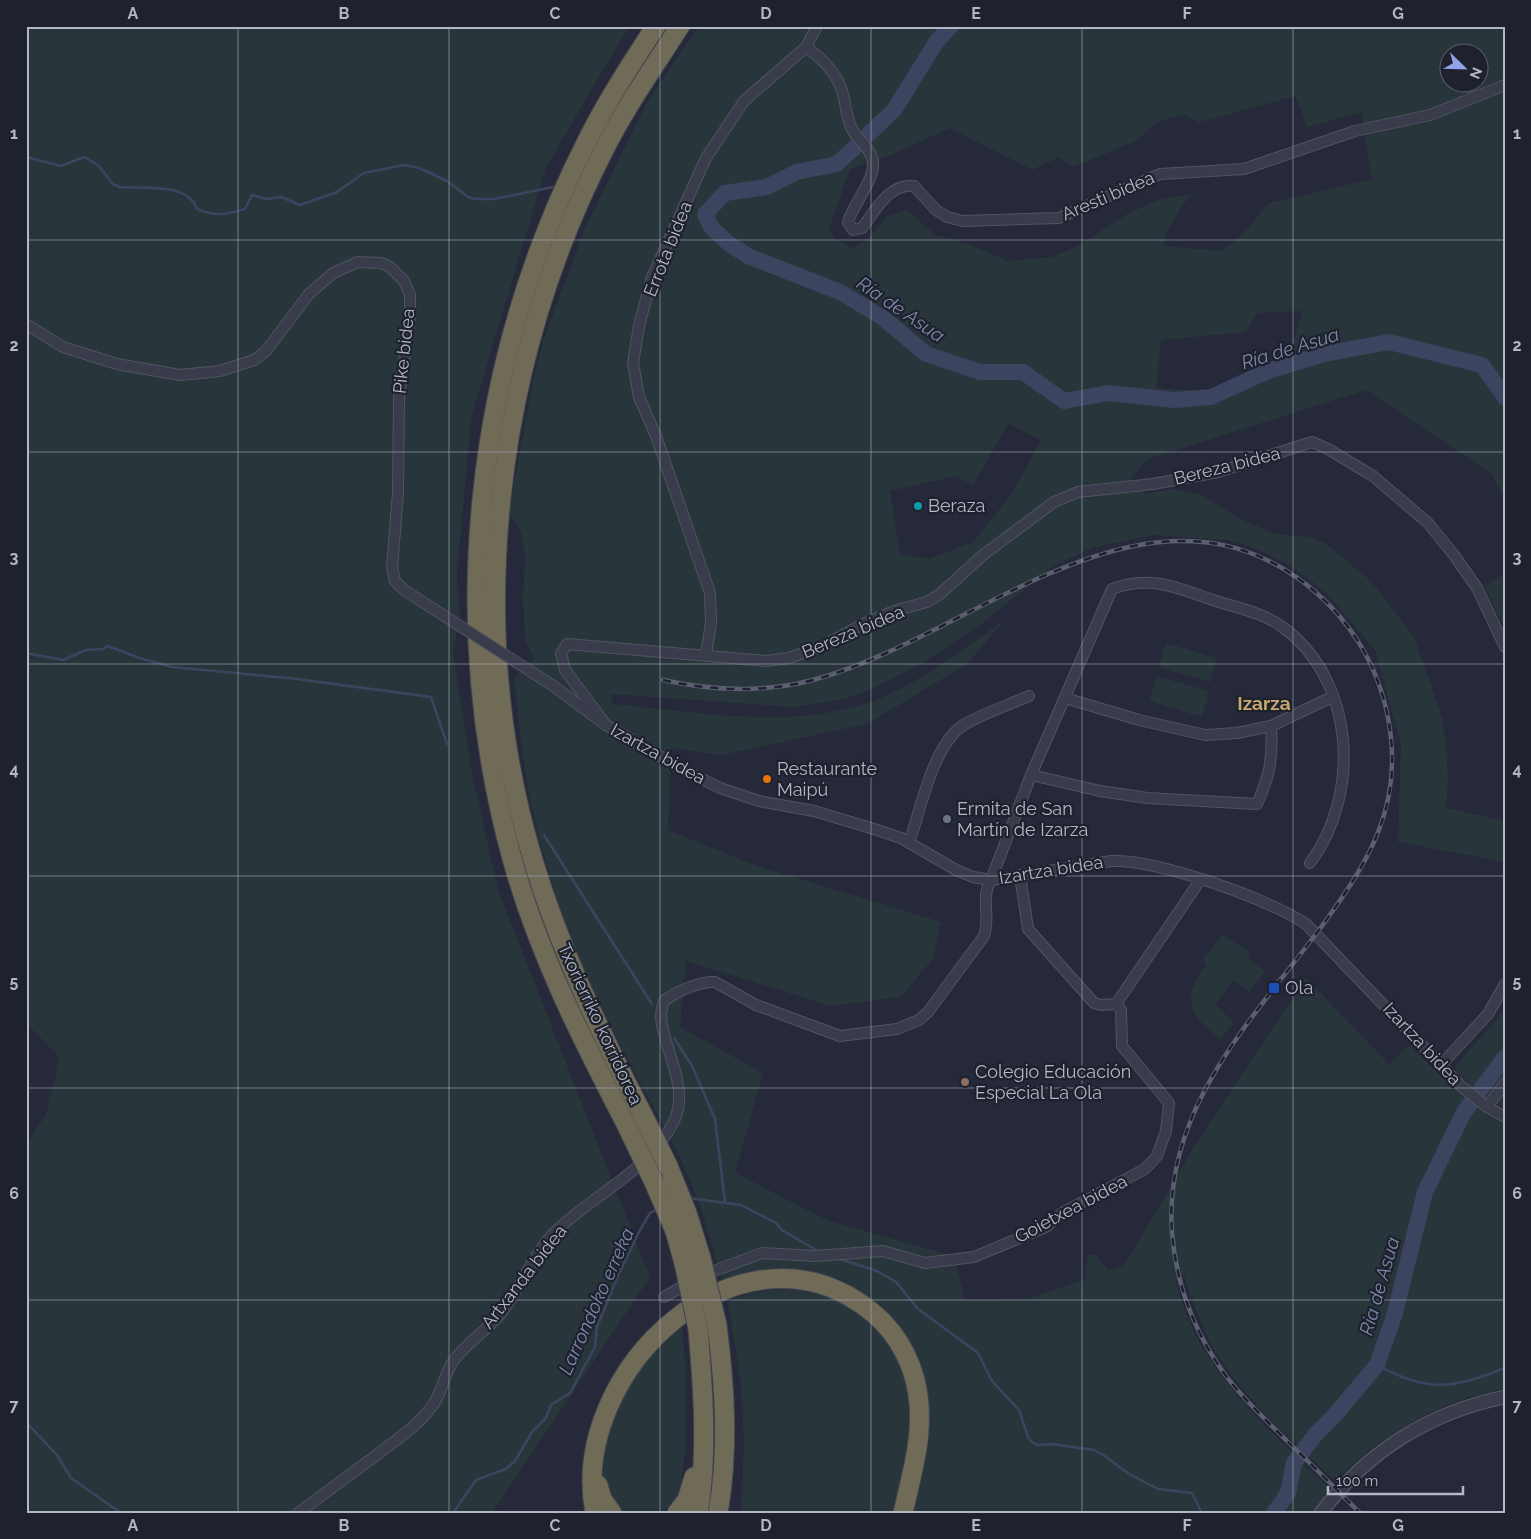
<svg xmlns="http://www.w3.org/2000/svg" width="1531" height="1539" font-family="Raleway,sans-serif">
	<rect width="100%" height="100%" fill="#262939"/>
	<g fill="#28363b" fill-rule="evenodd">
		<path d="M26,26h603l-83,141 -75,251 -14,156 3,43 -7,34 18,118 27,121 152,387 -158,236h-466v-367l20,-32 14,-56 -34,-35z"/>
		<path d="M699,26h806v473l-13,-25 -126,-84 -218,69 -17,19 15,16 25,-5 30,6 40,24 34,15 37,3 14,7 45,37 43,56 20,57 9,27 3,27 2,30 -2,30 59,13v41l-107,-20 3,-98 -26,-94 -46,-54 -20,-17 -26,-17 -28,-14 -27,-8 -75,-5 -59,12 -39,18 -75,60 -59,39 -54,27 -23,8 -49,8 -185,-13 3,10c86,8 180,27 263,-4 46,-18 88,-52 129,-80l-38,44 -100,60 -146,31 -50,-7 -3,82 86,35 187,57 -9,38 -31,37 -70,9 -145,-45 -6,66 83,46 -28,100 94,48 125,35 11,44 63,-1 57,-19 3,-26 7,1 14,16 15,-5 70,-119 112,-169 83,86 20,-19 49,47 11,-10 -13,-11v-6l36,-40 13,-17v101l-17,-12 -9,11 9,8 17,7v266c-64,10 -125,46 -170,92 -42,-41 -91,-81 -121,-132 -13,-23 -22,-48 -30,-74l-8,6c20,88 93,148 155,209l-16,23h-403l16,-80v-31l-6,-28 -9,-24 -16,-28 -29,-26 -27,-17 -33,-9 -29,-2 -31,3 -26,9 -22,-75 -18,-44 -66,-124 -31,-65 -27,-69 -17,-58 -11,-46 -9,-56 -7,-65 20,-20 -9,-19 -2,-42 2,-40 -4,-24 -12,-22 24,-129 11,-44 42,-112 40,-81 21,-43zM1448,52h30v30h-30zM1296,96l11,31 54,-15 11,67 -103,24 -25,30 -22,18 -59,-5 2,-12 25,-40 -32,6 -29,13 -51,33 -26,11 -44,4 -42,-18 -31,-8 -28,-25 -20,6 -21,25 -14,7 -16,-8 -7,-11 21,-60 36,-12 64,-29 82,42 27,-13 14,10 65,-27 17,-17 29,-8 15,7zM1302,311l-14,47 -84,33 -48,-3 5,-48 85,-8 11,-19zM1008,424l33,16 -30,55 -38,47 -44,17 -29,-5 -10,-63 66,-15 17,9z"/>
		<path d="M1505,573v56l-21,-43z"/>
		<path d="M1166,643l51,15 -7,24 -51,-15z"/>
		<path d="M1156,676l53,15 -7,26 -53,-16z"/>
		<path d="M1223,935l27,17 -3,6 18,13 -16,21 -15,-12 -19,24 19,19 -14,16c-19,-15 -37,-30 -25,-56 3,-7 5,-11 11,-16v-4l-4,-3z"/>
		<path d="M778,1289l34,2 28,7 39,29 24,35 12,65 -18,86h-156l3,-67 -3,-62 -13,-82 21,-9z"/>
		<path d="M682,1325l3,37v90l-4,34 -6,16 -13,11h-37l-9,-7 -14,-29 1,-29 24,-67z"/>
	</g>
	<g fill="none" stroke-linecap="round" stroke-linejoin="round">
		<g stroke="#3d4460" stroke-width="2.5">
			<path d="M26,157l35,9 23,-9 14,8 15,19 7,3c23,2 68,-5 77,22 17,8 30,5 48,0l7,-14 14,4 15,-2 19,8 37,-13 27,-19 40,-8 15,3 28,13 21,16 7,2h19l59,-12"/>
			<path d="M26,653l37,7 23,-10 17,-1 5,-3 31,12 33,9 125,12 134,18 16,47"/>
			<path d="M544,835l108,169"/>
			<path d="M674,1038l18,28 23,53 10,83"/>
			<path d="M688,1198l53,7 35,18 6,7 39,23"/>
			<path d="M840,1259l37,12 19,11 22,27 60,44 14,28 27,29 9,27 4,5 5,3 15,-1 42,6 11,6 24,18 29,15 34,4 10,20"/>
			<path d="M1377,1365c51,28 75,24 128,3"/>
			<path d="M26,1422l31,33 14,23 50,35"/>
			<path d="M453,1513l23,-33 30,-11 9,-8 17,-29 14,-14 5,-13 19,-12 25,-46 2,-20 20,-49 22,-46 11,-19 8,-4"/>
		</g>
		<g stroke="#3d4460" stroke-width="16">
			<path d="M951,26l-14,15 -43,69 -57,54 -40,8 -30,15 -42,6 -20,21 6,13 17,16 20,13 92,36 43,26 43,36 54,18h43l41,29 44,-8 67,7 36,-3 57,-26 56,-17 65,-12 93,23 23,32"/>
			<path d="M1274,1513l14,-20 6,-30 21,-28 20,-20 42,-50 18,-52 30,-121 39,-80 41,-55"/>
		</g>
		<g stroke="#515461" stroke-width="12">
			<g id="minor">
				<path d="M806,47c18,13 33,28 38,51 2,10 3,20 7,29 5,13 21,21 22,35 2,18 -20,42 -25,60l5,8 9,-2c13,-17 27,-45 52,-42l22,24 11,7 16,4 96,-3 101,-44 84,-5 111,-38 75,-16 75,-30"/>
				<path d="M26,324l37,23 54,17 63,11 40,-4 34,-11 12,-9 43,-57 24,-21 25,-11 23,1 9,4 14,14 6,14v21l-11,83 -1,94 -6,74 3,14 9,9"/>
				<path d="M706,654l5,-31 -1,-30 -54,-157 -17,-39 -6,-34 6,-37 13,-49 54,-119 38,-57 62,-54 11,-21"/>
				<path d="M552,685l54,40 74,43 40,20 39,13 55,10 60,18 27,9 55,32 17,7 18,3 120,-19c45,-2 156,37 195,63l155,162 26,21 18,10"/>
				<path d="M1065,698l74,22 66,15 32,-2 34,-7 61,-29"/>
				<path d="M606,725l-41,-55 -4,-17 6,-9 199,17 23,-3 32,-11 42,-23 31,-13 33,-9 13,-8 43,-39 71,-53 24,-10 75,-8 65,-12 94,-30 16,7 45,27 55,47 26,32 23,33 28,59"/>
				<path d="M1031,775l69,16 47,7 110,6c13,-28 16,-47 14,-78"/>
				<path d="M909,843c12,-34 24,-100 56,-119 20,-11 43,-19 64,-28"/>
				<path d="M1020,875l8,54 66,74 7,2 15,-1 85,-125"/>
				<path d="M1441,1065l47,-51 17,-30"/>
				<path d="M1487,1107l18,-24"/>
				<path d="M703,1275l59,-22 54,3 67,-5 42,12 49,-6 72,-30 16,-14 83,-44 12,-13 9,-25 3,-28 -47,-57 -1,-36 -5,-6"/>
				<path d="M664,1297l26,-15"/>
				<path d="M298,1513c26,-19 51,-38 76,-56 19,-15 40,-28 55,-47 13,-14 14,-35 25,-50 13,-18 34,-30 48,-48 19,-25 30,-56 52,-79 38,-38 96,-62 120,-112 20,-41 -26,-92 -9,-121 13,-9 35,-19 50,-18l41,23 84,31 57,-7 22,-9 9,-8 56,-76c7,-20 -4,-38 7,-56l40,-105 81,-186c37,-14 63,-2 98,10 23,8 52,13 71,27 74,52 81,167 29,237"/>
			</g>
		</g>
		<g stroke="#515461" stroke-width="15">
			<path id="tertiary" d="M1321,1513c45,-61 109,-101 184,-116"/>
		</g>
		<g stroke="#414451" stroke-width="21">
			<g id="motorway">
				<path d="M643,1115c-43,-83 -83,-165 -110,-255 -70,-233 -39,-495 71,-710 22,-44 50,-83 76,-124"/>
				<path d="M626,1124c-44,-85 -87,-169 -113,-262 -67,-240 -39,-499 74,-721 20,-40 44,-77 69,-115"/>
				<path d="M668,1166l19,47 14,45"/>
				<path d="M654,1182l21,49 9,32"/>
				<path d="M717,1325c8,62 12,126 1,188"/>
				<path d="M698,1329c5,60 10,124 0,184"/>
				<path d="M598,1485l4,14 10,14"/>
				<path d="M595,1513c-28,-144 150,-307 278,-200 27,22 44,57 46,92 3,36 -8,72 -16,108"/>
				<path d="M677,1513l10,-13 7,-23"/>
			</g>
		</g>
		<use href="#minor" stroke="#393c4a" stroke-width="10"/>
		<use href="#tertiary" stroke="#393c4a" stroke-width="12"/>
		<use href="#motorway" stroke="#6f6b57" stroke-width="19"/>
		<g stroke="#5c5f70" stroke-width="4.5">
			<path id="rail" d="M663,680c50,11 100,13 150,0 157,-41 332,-221 494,-95 43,34 71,80 81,133 17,88 -20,145 -69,212 -69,92 -156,180 -147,303 4,48 20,93 47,133 18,27 42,49 65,72 26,25 51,50 76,75"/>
		</g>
		<use href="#rail" stroke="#1e212e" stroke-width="2.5" stroke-dasharray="8" stroke-linecap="butt"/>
		<g stroke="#515461" stroke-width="12" stroke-linecap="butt">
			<path id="minor-bridge" d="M404,590l148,95"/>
		</g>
		<g stroke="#414451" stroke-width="21" stroke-linecap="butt">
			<g id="motorway-bridge">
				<path d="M643,1115l25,51"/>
				<path d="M626,1124l28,58"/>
				<path d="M701,1258l16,67"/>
				<path d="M684,1263l14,66"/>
			</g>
		</g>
		<use href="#minor-bridge" stroke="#393c4a" stroke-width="10"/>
		<use href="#motorway-bridge" stroke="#6f6b57" stroke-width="19"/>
	</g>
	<path fill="none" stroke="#b4b7c5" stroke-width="1" stroke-opacity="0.55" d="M238,26v1487M449,26v1487M660,26v1487M871,26v1487M1082,26v1487M1293,26v1487M26,240h1479M26,452h1479M26,664h1479M26,876h1479M26,1088h1479M26,1300h1479"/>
	<circle fill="#0f9aa8" stroke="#1e212e" stroke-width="2" cx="918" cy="506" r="5"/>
	<circle fill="#e8710a" stroke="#1e212e" stroke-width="2" cx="767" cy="779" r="5"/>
	<circle fill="#6b7280" stroke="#1e212e" stroke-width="2" cx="947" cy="819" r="5"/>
	<rect fill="#1a4fb4" stroke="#1e212e" stroke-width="2" x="1268" y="982" width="12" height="12" rx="2.5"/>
	<circle fill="#8d6e63" stroke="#1e212e" stroke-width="2" cx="965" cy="1082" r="5"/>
	<g text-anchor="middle" stroke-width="4.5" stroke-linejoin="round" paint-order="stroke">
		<g font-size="18" fill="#b4b7c5" stroke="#1e212e">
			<text transform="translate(1108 196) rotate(-23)" y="6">Aresti bidea</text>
			<text transform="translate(668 249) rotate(-68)" y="6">Errota bidea</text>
			<text transform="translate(404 351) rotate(-84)" y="6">Pike bidea</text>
			<text transform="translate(1227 466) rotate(-14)" y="6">Bereza bidea</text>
			<text transform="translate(853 632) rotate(-23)" y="6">Bereza bidea</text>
			<text transform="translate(658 754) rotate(29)" y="6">Izartza bidea</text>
			<text transform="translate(1051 870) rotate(-9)" y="6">Izartza bidea</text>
			<text transform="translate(600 1024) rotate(65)" y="6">Txorierriko korridorea</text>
			<text transform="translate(1422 1044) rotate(47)" y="6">Izartza bidea</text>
			<text transform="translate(1071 1209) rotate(-28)" y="6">Goietxea bidea</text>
			<text transform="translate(524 1277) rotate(-52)" y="6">Artxanda bidea</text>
		</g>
		<g font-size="18" fill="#b4b7c5" stroke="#1e212e" text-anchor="start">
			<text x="928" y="512">Beraza</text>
			<text x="777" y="775">Restaurante<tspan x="777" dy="21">Maipú</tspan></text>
			<text x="957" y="815">Ermita de San<tspan x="957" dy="21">Martín de Izarza</tspan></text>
			<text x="1285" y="994">Ola</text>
			<text x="975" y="1078">Colegio Educación<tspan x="975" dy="21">Especial La Ola</tspan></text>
		</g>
		<g font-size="19" font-style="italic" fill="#8088aa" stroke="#1e212e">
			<text transform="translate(901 309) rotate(34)" y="7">Ría de Asua</text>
			<text transform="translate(1290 348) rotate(-17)" y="7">Ría de Asua</text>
			<text transform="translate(1379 1286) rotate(-74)" y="7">Ría de Asua</text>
			<text transform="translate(596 1301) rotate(-66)" y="7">Larrondoko erreka</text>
		</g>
		<g font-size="19" font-weight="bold" fill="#c7a96e" stroke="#1e212e">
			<text x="1264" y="710">Izarza</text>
		</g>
	</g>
	<rect width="1531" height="1539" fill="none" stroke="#1e212e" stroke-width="55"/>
	<g transform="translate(1464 68) rotate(113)"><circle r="24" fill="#1e212e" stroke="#5a5d6a"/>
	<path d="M0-4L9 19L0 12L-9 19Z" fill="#94a1eb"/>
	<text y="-8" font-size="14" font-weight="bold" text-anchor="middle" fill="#b4b7c5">N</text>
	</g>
	<path d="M1328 1486v8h135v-8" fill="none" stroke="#b4b7c5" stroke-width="2.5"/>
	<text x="1336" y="1486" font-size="15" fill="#b4b7c5" stroke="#1e212e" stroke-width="4" paint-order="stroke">100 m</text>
	<rect x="28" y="28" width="1476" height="1484" fill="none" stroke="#b4b7c5" stroke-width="2"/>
	<g font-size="16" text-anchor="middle" font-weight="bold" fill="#b4b7c5">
		<text x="133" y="19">A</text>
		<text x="344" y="19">B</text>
		<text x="555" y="19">C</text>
		<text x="766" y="19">D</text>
		<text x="976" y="19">E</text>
		<text x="1187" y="19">F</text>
		<text x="1398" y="19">G</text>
		<text x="14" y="139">1</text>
		<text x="1517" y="139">1</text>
		<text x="14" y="351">2</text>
		<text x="1517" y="351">2</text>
		<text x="14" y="563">3</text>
		<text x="1517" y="563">3</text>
		<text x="14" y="775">4</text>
		<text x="1517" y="775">4</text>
		<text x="14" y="987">5</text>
		<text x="1517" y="987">5</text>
		<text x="14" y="1199">6</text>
		<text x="1517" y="1199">6</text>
		<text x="14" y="1411">7</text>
		<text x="1517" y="1411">7</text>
		<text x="133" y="1531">A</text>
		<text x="344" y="1531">B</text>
		<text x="555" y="1531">C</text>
		<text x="766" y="1531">D</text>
		<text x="976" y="1531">E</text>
		<text x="1187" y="1531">F</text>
		<text x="1398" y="1531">G</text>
	</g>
</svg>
